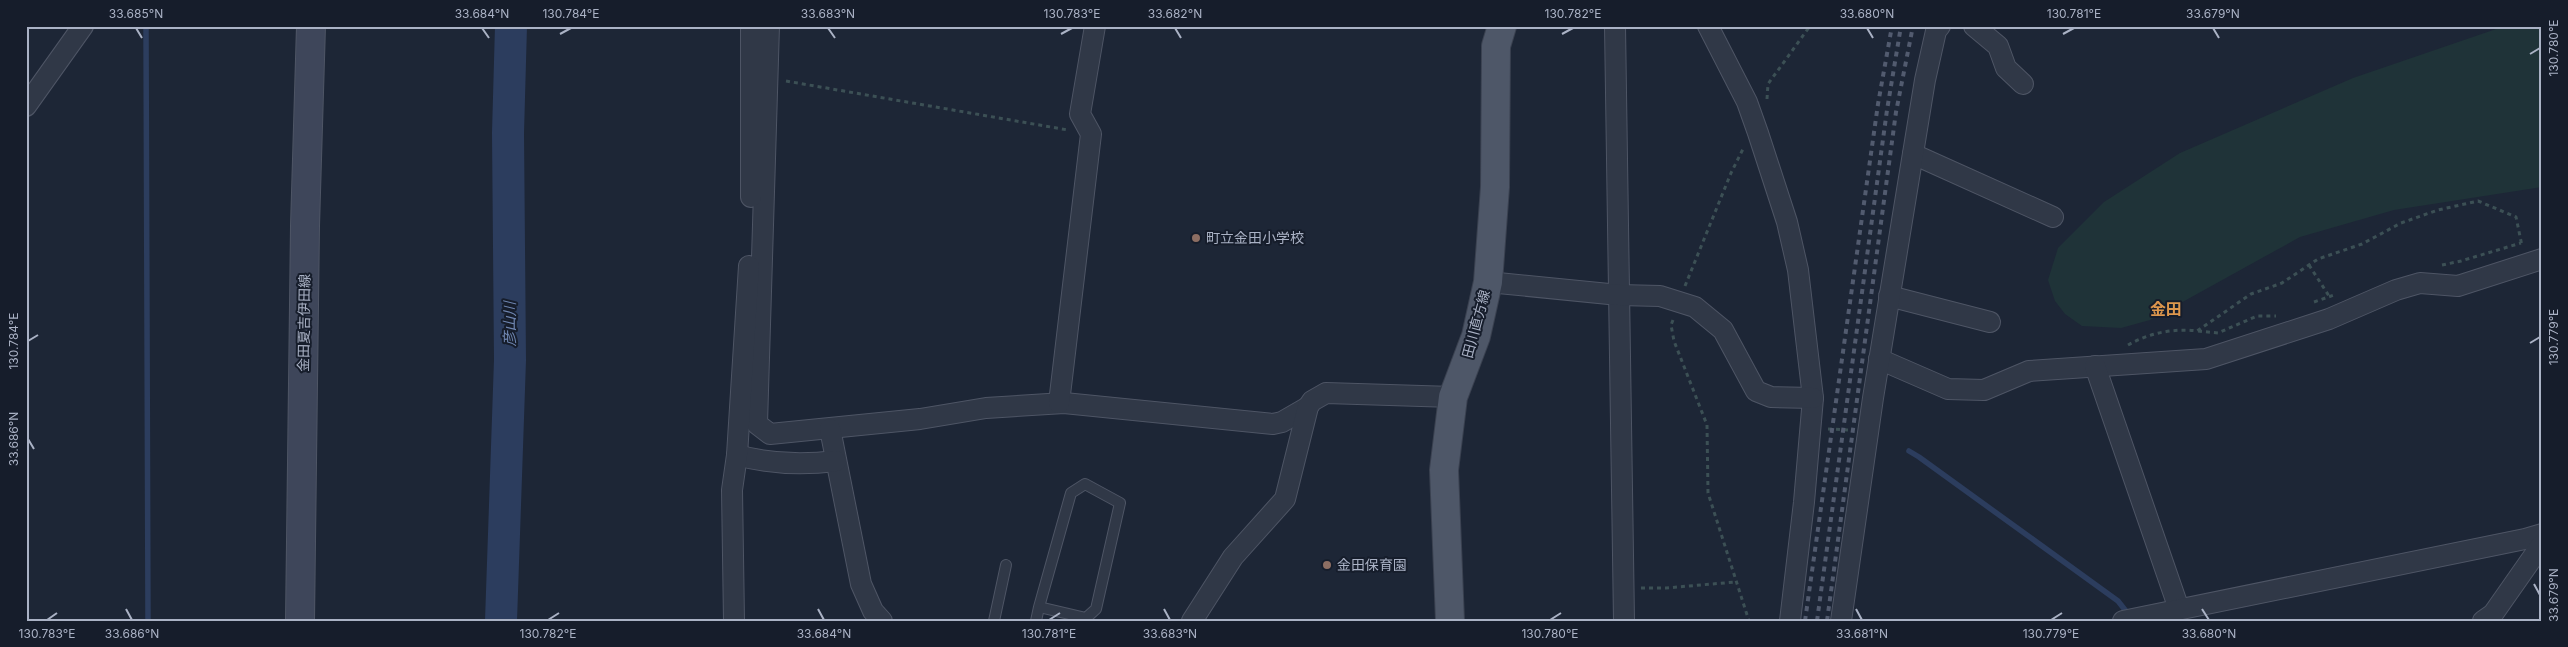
<svg xmlns="http://www.w3.org/2000/svg" width="2568" height="647" font-family="Inter,'Noto Sans JP',sans-serif">
	<rect width="100%" height="100%" fill="#1d2636"/>
	<path fill="#1f3338" d="M2505,26h37v161l-148,23 -94,27 -150,83 -29,8 -39,-2 -17,-12 -10,-13 -7,-21 10,-32 46,-46 76,-49 173,-75z"/>
	<g fill="none" stroke-linecap="round" stroke-linejoin="round">
		<g stroke="#2c3d5e" stroke-width="5.5">
			<path d="M146,26l2,595"/>
			<path d="M1909,451l10,6 199,144 11,14"/>
		</g>
		<path stroke="#2c3d5e" stroke-width="32" d="M501,621l9,-261 -2,-227 3,-107"/>
		<g stroke="#4e5565" stroke-width="12">
			<g id="lane">
				<path d="M994,621l12,-56"/>
				<path d="M1036,621l3,-14 32,-114 14,-9 35,19 -24,106 -10,9 -47,-11"/>
			</g>
		</g>
		<g stroke="#4e5565" stroke-width="22">
			<g id="street">
				<path d="M769,26l-12,398 13,10 150,-15 66,-11 78,-5 209,21 9,-2 26,-15"/>
				<path d="M1615,26l9,595"/>
				<path d="M1708,26l39,76 11,31 29,89 11,48 15,128 -9,104 -14,119"/>
				<path d="M1974,26l24,20 8,22 17,16"/>
				<path d="M26,106l57,-80"/>
				<path d="M1913,154l140,63"/>
				<path d="M751,197v-171"/>
				<path d="M1488,282l131,13 41,1 35,11 28,23 33,61 15,6 42,1"/>
				<path d="M1889,296l101,26"/>
				<path d="M1879,359l69,30 36,1 45,-19 177,-12 123,-40 67,-29 24,-7 38,3 84,-27"/>
				<path d="M2095,366l84,243"/>
				<path d="M1059,403l32,-269 -11,-20 15,-88"/>
				<path d="M830,429l31,155 12,27 9,10"/>
				<path d="M737,455c32,9 66,10 99,6"/>
				<path d="M734,621l-2,-131 5,-35 12,-189"/>
				<path d="M1192,621l41,-64 52,-58 23,-92 4,-6 14,-8 127,4"/>
				<path d="M1841,621l32,-223 52,-318 11,-49 4,-5"/>
				<path d="M2123,621l402,-82 17,-5"/>
				<path d="M2483,621l10,-7 49,-70"/>
			</g>
		</g>
		<g stroke="#4e5565" stroke-width="30">
			<path id="secondary" d="M300,621l5,-395 6,-200"/>
		</g>
		<g stroke="#3a4150" stroke-width="30">
			<path id="primary" d="M1450,621l-6,-151 9,-73 23,-61 12,-54 7,-95 1,-141 6,-20"/>
		</g>
		<g stroke="#3c5055" stroke-width="3" stroke-dasharray="4 4" stroke-linecap="butt">
			<path d="M786,81l282,49"/>
			<path d="M1767,99l1,-15 42,-58"/>
			<path d="M2309,265l20,31"/>
			<path d="M2442,265l19,-4 60,-18"/>
			<path d="M1685,286l46,-113 13,-26"/>
			<path d="M2314,302l20,-7"/>
			<path d="M1673,320l-2,5 3,16 33,84 1,68 41,128"/>
			<path d="M2198,331l20,2 39,-17h19"/>
			<path d="M2128,345c21,-12 46,-17 69,-14l54,-37 31,-11 36,-24 44,-15 39,-21 37,-13 40,-9 38,16 6,29"/>
			<path d="M1828,429l22,1"/>
			<path d="M1641,588h25l69,-6"/>
		</g>
		<use href="#lane" stroke="#303847" stroke-width="10"/>
		<use href="#street" stroke="#303847" stroke-width="20"/>
		<use href="#secondary" stroke="#3e465a" stroke-width="28"/>
		<use href="#primary" stroke="#4e5768" stroke-width="28"/>
		<g stroke="#525b6f" stroke-width="4" stroke-dasharray="5 5" stroke-linecap="butt">
			<path d="M1805,621l73,-517 14,-78"/>
			<path d="M1817,621l70,-511 14,-84"/>
			<path d="M1827,621l69,-509 17,-86"/>
		</g>
	</g>
	<path fill="none" stroke="#aab2c5" stroke-width="2" d="M136,28l6,10M482,28l7,10M828,28l7,10M1175,28l6,10M1867,28l6,10M2213,28l6,10M560,34l11,-6M1061,34l11,-6M1562,34l11,-6M2063,34l11,-6M2530,54l10,-6M28,341l10,-6M2530,343l10,-6M28,439l6,10M2534,584l6,11M126,609l6,11M818,609l6,11M1164,609l6,11M1856,609l6,11M2202,609l7,11M47,620l10,-7M548,620l11,-7M1049,620l11,-7M1550,620l11,-7M2051,620l11,-7"/>
	<g fill="#8d6e63" stroke="#161d2b" stroke-width="2">
		<circle cx="1196" cy="238" r="5"/>
		<circle cx="1327" cy="565" r="5"/>
	</g>
	<g text-anchor="middle" stroke-width="4" stroke-linejoin="round" paint-order="stroke">
		<g font-size="14" fill="#aab2c5" stroke="#161d2b" text-anchor="start">
			<text x="1206" y="243">町立金田小学校</text>
			<text x="1337" y="570">金田保育園</text>
		</g>
		<g font-size="14" fill="#aab2c5" stroke="#161d2b">
			<text transform="translate(304 323) rotate(-89)" y="5">金田夏吉伊田線</text>
			<text transform="translate(1476 324) rotate(-75)" y="5">田川直方線</text>
		</g>
		<g font-size="15" font-style="italic" fill="#6f86b1" stroke="#161d2b">
			<text transform="translate(510 324) rotate(-90)" y="5">彦山川</text>
		</g>
		<g font-size="16" font-weight="bold" fill="#dc964d" stroke="#161d2b">
			<text x="2166" y="315">金田</text>
		</g>
	</g>
	<rect width="2568" height="647" fill="none" stroke="#161d2b" stroke-width="55"/>
	<rect x="28" y="28" width="2512" height="592" fill="none" stroke="#aab2c5" stroke-width="2"/>
	<g font-size="12" text-anchor="middle" fill="#aab2c5">
		<text x="136" y="18">33.685°N</text>
		<text x="482" y="18">33.684°N</text>
		<text x="571" y="18">130.784°E</text>
		<text x="828" y="18">33.683°N</text>
		<text x="1072" y="18">130.783°E</text>
		<text x="1175" y="18">33.682°N</text>
		<text x="1573" y="18">130.782°E</text>
		<text x="1867" y="18">33.680°N</text>
		<text x="2074" y="18">130.781°E</text>
		<text x="2213" y="18">33.679°N</text>
		<text transform="translate(2554 48) rotate(-90)" y="4">130.780°E</text>
		<text transform="translate(2554 337) rotate(-90)" y="4">130.779°E</text>
		<text transform="translate(14 341) rotate(-90)" y="4">130.784°E</text>
		<text transform="translate(14 439) rotate(-90)" y="4">33.686°N</text>
		<text transform="translate(2554 595) rotate(-90)" y="4">33.679°N</text>
		<text x="47" y="638">130.783°E</text>
		<text x="132" y="638">33.686°N</text>
		<text x="548" y="638">130.782°E</text>
		<text x="824" y="638">33.684°N</text>
		<text x="1049" y="638">130.781°E</text>
		<text x="1170" y="638">33.683°N</text>
		<text x="1550" y="638">130.780°E</text>
		<text x="1862" y="638">33.681°N</text>
		<text x="2051" y="638">130.779°E</text>
		<text x="2209" y="638">33.680°N</text>
	</g>
</svg>
